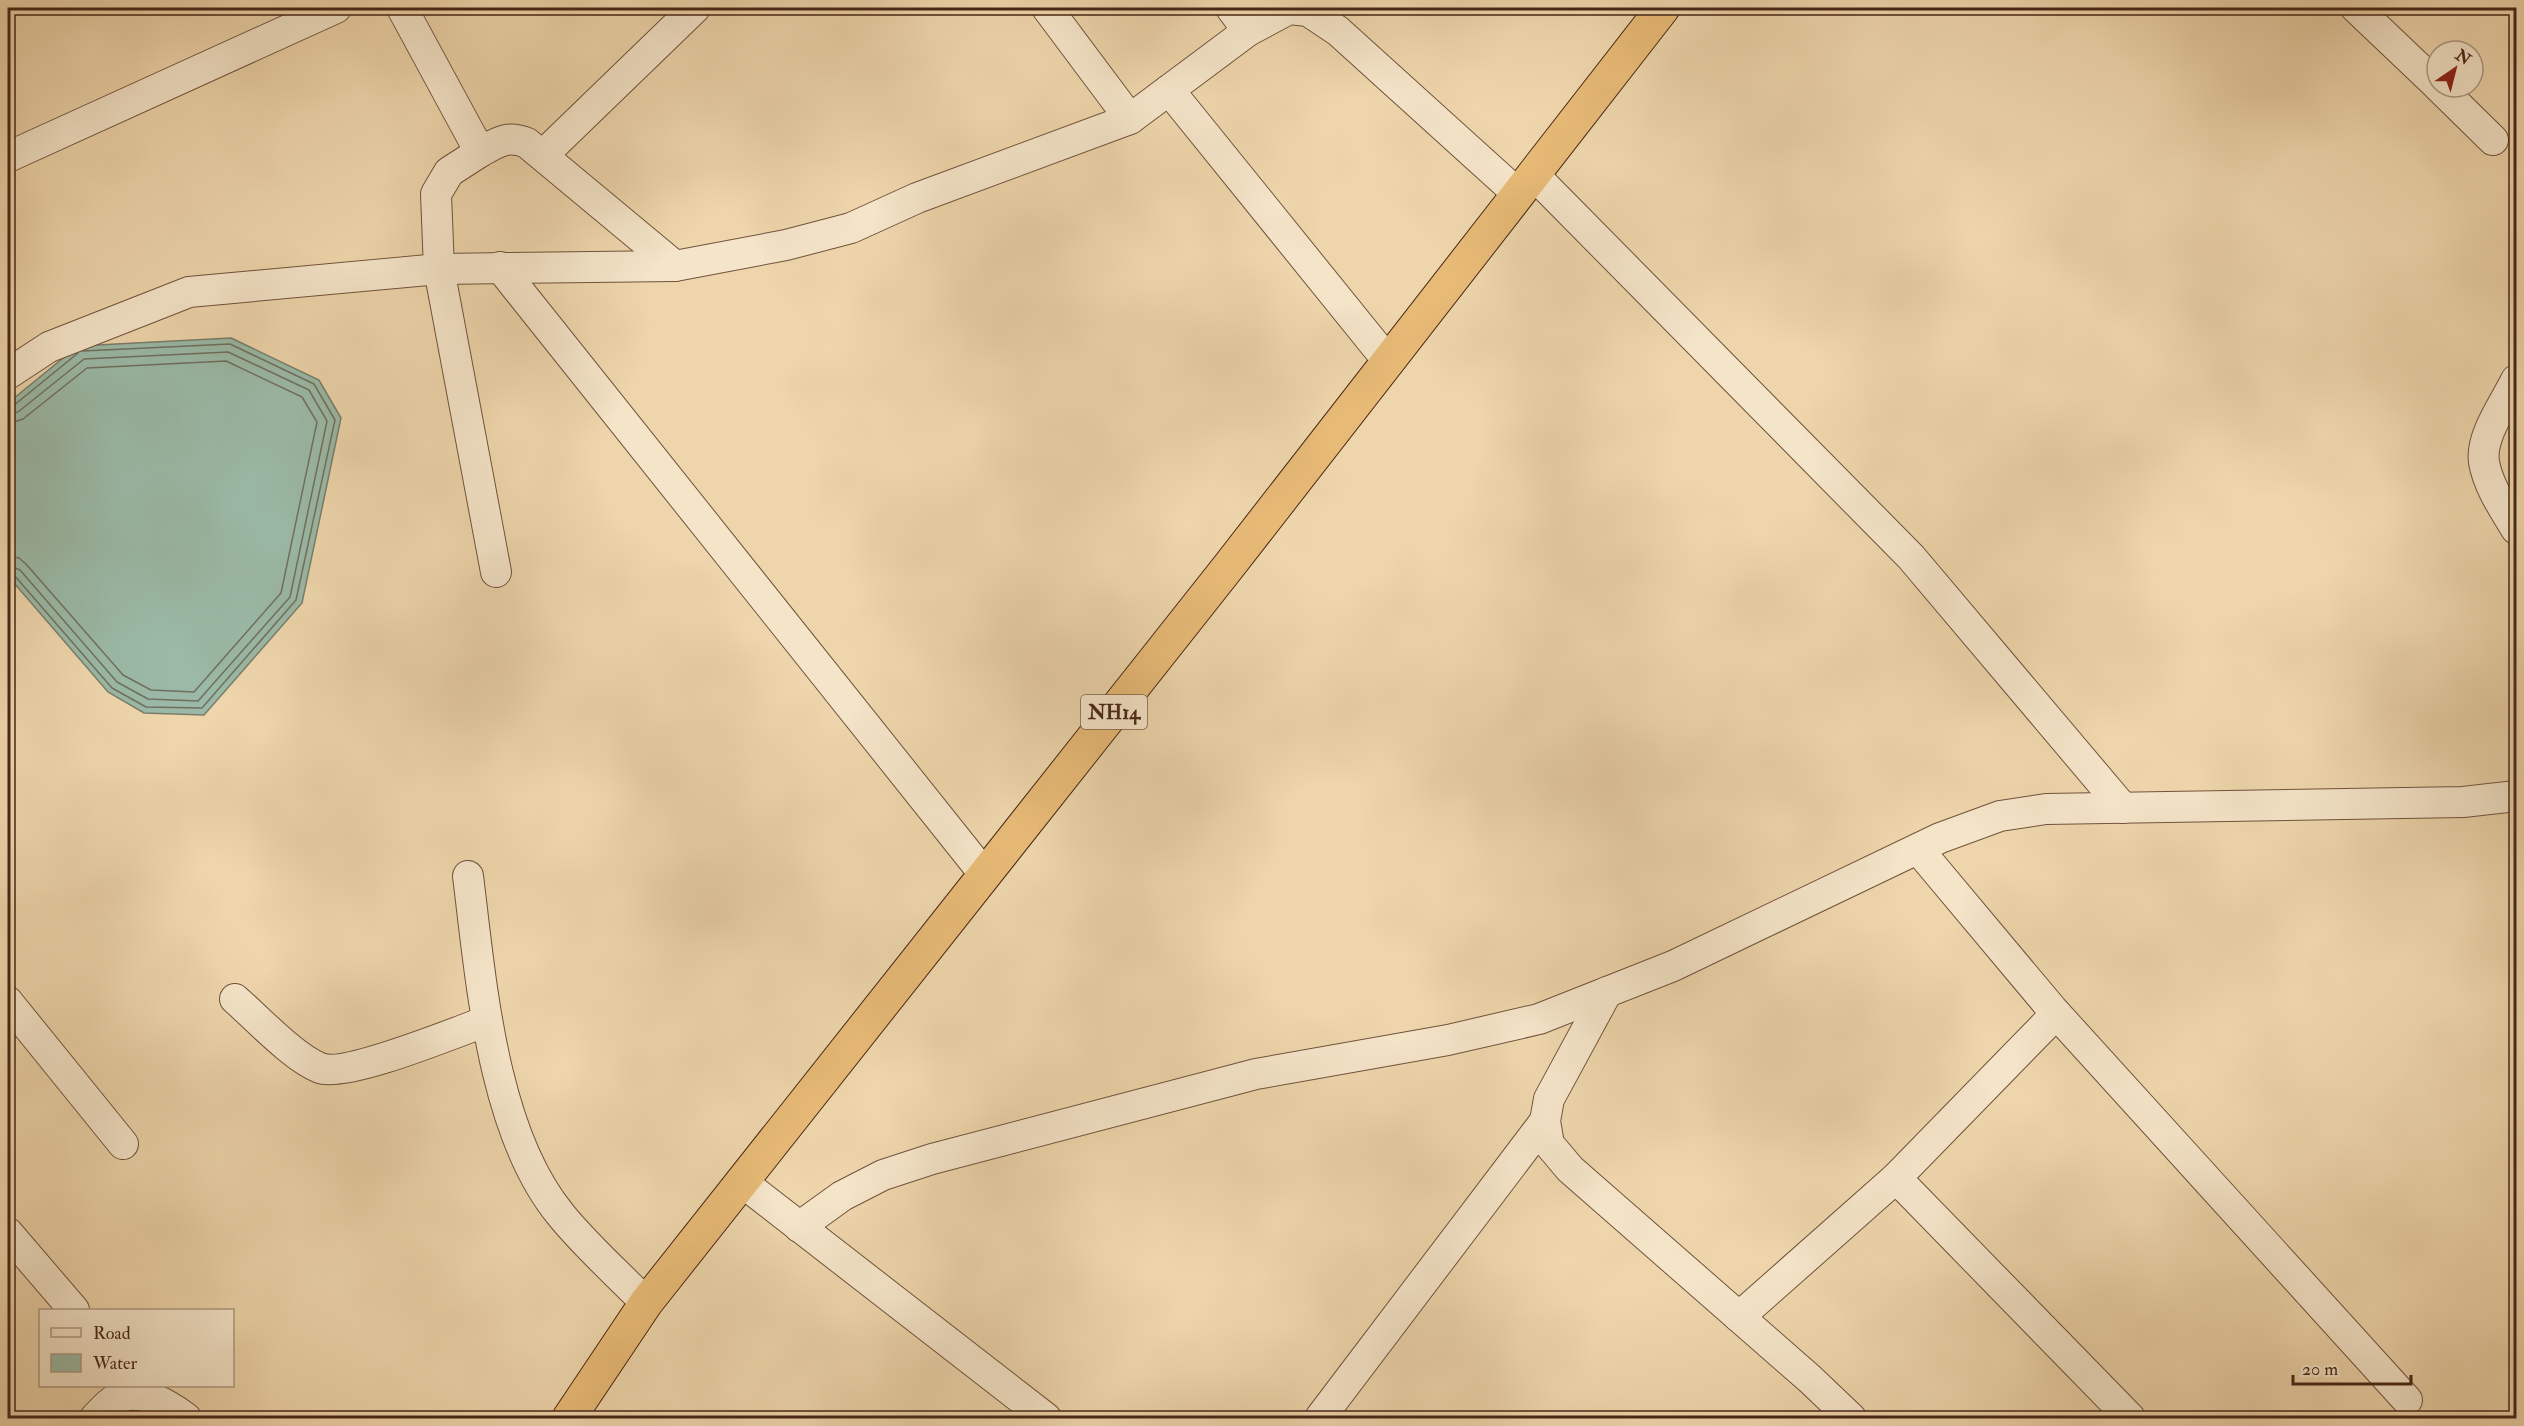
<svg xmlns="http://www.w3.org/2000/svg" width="2524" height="1426" font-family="'IM FELL Double Pica',serif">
	<rect width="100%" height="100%" fill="#eed5ab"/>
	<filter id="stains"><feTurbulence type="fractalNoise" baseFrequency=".00333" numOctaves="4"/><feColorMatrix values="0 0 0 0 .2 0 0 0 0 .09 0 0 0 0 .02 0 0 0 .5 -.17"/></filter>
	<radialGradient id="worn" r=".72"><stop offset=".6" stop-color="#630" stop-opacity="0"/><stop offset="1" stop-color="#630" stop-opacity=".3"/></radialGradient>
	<path fill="#9ab9a6" stroke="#797e6d" stroke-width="1.5" d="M231,338l88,42 22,38 -39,185 -98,112 -60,-2 -36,-21 -100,-116v-173l70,-57z"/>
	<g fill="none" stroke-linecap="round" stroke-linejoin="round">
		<g stroke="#70705e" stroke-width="1.5">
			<path d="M8,407l5,-1 65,-53"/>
			<path d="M8,414l10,-2 66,-53 144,-7 81,38 18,31 -37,176 -92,104 -50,-2 -31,-17 -97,-112 -12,-5"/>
			<path d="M8,424l15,-5 64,-51 139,-7 76,36 15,25 -36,171 -87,99 -43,-2 -28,-15 -97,-111 -7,-6 -11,-2"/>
			<path d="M8,573l6,2 98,113 34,19 56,1 94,-108 39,-180 -21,-36 -84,-40 -147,7"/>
		</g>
		<g stroke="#71523c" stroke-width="32">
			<g id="minor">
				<path d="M402,8l78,144c18,-10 27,-17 47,-9l148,123"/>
				<path d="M1047,8l83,111"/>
				<path d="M1231,8l17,23"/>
				<path d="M2356,8l81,77"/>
				<path d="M2439,87l54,53"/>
				<path d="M1169,90l219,271"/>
				<path d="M480,152l-31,20 -13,22 3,75 57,303"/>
				<path d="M543,155l152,-147"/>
				<path d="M8,157l328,-149"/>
				<path d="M1533,174l378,383 212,251"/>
				<path d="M500,267l485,608"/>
				<path d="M8,374l41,-27 140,-55 250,-23 236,-3 111,-21 65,-17 66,-30 213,-79 118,-88 41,-22 19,2 30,20 180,163"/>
				<path d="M2516,380c-11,23 -36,56 -32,82 4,24 20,47 32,67"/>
				<path d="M1918,849l134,160 355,391"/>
				<path d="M468,876c13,104 24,256 93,339 25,31 57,59 85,88"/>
				<path d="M1607,992l-58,107 -4,22 4,23 21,25 240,210 41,39"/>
				<path d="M235,999c22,19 59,59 85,69 26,10 136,-36 167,-47"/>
				<path d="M8,1002l115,142"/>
				<path d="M1896,1178l234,240"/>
				<path d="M742,1182l304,236"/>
				<path d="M799,1227l43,-31 41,-21 49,-16 324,-85 192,-34 91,-21 134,-53 267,-128 60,-22 46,-7 417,-7 53,-6"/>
				<path d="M8,1233l66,77"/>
				<path d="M1739,1317l157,-139 160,-164"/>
				<path d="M95,1418c6,-6 13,-15 21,-19 22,-13 53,6 70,19"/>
				<path d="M1320,1418l225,-297"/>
			</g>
		</g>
		<g stroke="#472617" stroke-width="35">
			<path id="trunk" d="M569,1418l77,-115 583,-737 434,-558"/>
		</g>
		<use href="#minor" stroke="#f4e4c8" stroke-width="30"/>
		<use href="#trunk" stroke="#e7ba76" stroke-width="33"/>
	</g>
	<g text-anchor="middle" stroke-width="4.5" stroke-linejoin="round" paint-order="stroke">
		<rect fill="#f4e4c8" stroke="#7b5f4c" stroke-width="1.5" x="1081" y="695" width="66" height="34" rx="4.5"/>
		<g font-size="20" font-weight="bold" fill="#472617">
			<text x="1114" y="719">NH14</text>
		</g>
	</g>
	<rect width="2524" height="1426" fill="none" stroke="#eed5ab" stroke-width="30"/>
	<rect x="9" y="9" width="2506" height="1408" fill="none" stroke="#472617" stroke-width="3"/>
	<rect x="15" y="15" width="2494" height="1396" fill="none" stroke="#472617" stroke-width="1.5"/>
	<rect x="39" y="1309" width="195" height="78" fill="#f4e4c8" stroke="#af9881" stroke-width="1.5"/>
	<rect x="51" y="1328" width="30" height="9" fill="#f4e4c8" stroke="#af9881" stroke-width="1.5"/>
	<text x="93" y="1339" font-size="18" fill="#472617">Road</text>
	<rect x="51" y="1354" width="30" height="18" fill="#9ab9a6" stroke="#af9881" stroke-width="1.5"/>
	<text x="93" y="1369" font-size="18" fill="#472617">Water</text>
	<g transform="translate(2455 69) rotate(35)"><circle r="28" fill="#f4e4c8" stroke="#af9881" stroke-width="1.5"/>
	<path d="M0-4.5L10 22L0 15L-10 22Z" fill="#8f2418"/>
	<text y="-9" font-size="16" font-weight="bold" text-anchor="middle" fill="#472617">N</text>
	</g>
	<path d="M2293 1375v9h118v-9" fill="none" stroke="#472617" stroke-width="3"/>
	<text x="2302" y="1375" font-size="18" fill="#472617" stroke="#f4e4c8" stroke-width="4.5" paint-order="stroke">20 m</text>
	<rect width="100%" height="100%" filter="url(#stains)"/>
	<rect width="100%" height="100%" fill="url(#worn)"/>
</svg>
